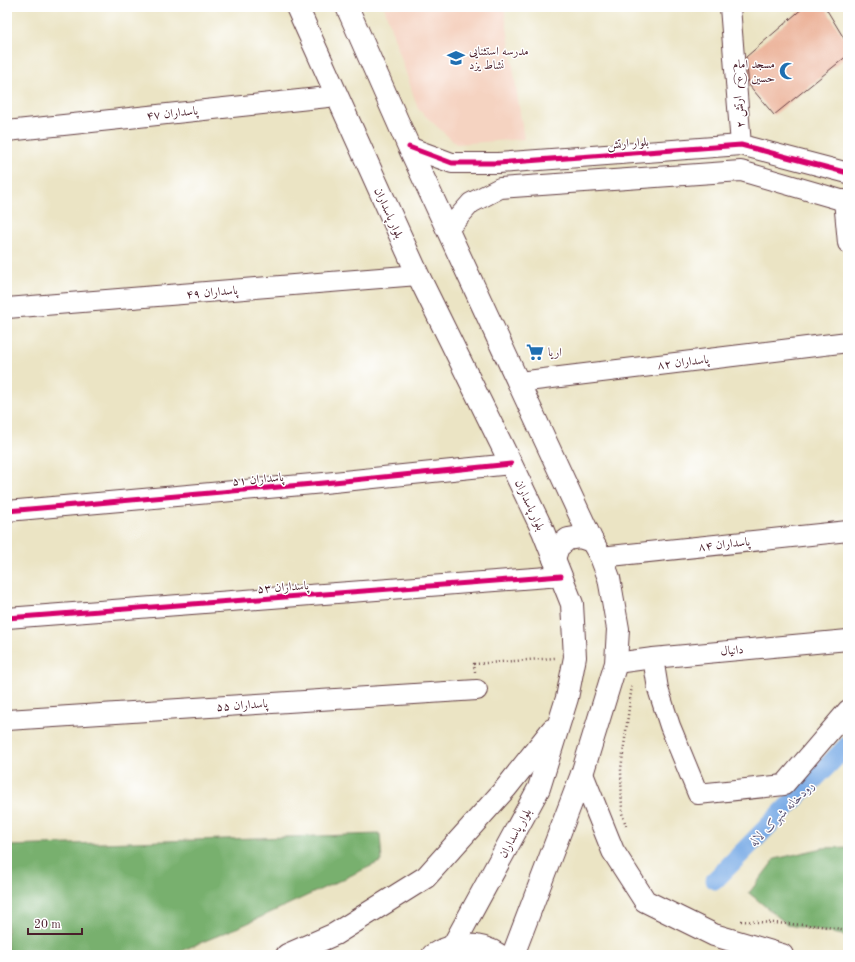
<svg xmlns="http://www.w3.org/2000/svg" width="855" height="962" font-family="'Old Standard TT',Amiri,serif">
	<rect width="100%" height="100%" fill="#fff"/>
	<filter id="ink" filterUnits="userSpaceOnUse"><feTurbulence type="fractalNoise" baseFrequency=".025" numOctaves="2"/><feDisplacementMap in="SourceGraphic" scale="8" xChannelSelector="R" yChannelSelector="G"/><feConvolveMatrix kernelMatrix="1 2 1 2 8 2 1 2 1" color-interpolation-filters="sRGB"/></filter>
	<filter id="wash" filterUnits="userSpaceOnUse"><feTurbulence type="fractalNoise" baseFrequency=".012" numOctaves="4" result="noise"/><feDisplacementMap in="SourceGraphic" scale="16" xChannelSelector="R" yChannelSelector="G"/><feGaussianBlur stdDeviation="0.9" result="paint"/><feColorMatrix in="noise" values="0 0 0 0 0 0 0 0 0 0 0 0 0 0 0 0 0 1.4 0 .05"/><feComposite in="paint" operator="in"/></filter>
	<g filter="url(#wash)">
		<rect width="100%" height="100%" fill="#ebe4c4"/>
		<path fill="#f5d3c1" d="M384,7h120l20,132 -68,5 -38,-35z"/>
		<g fill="#78b06e" stroke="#61684c">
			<path d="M380,834l2,27 -136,63 -75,31h-164v-109z"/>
			<path d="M848,847v89l-60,-11 -39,-32 26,-34 48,-11z"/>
		</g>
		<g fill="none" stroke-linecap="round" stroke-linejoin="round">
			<path stroke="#7aace6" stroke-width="19" d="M715,880l133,-135"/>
		</g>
		<g id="blocks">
			<path fill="#ecb299" d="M804,7h21l23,38v10l-74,60 -25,-30 -3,-28z"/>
		</g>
	</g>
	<g filter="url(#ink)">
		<use href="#blocks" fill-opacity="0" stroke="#623d42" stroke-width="1"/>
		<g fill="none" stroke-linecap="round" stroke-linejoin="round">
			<g stroke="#623d42" stroke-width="22">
				<g id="minor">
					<path d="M730,7l11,138"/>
					<path d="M7,131l330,-35"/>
					<path d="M409,147l43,16h46l243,-18 107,28"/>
					<path d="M844,200l4,43"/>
					<path d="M448,229l23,-26 29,-15 241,-17 107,31"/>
					<path d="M7,308l411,-33"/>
					<path d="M519,382l329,-40"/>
					<path d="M7,511l317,-28 187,-19"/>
					<path d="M601,557l247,-26"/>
					<path d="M7,618l554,-42"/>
					<path d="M653,658l5,31 12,37 28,68 86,-9 64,-75"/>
					<path d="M616,663l37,-5 195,-18"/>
					<path d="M7,720l470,-30"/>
				</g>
			</g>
			<g stroke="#623d42" stroke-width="24">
				<g id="major">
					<path d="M297,7l121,268 93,189 32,67 29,73 3,53 -8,41 -28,90 -86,158"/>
					<path d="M347,7l62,140 183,394 9,16 8,21 9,51 -2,34 -34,111 -69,181"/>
					<path d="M554,559l4,-12 10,-8 12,-2 12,4"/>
					<path d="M582,774l31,77 32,50 69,34 68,20"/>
					<path d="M287,955l48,-21 91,-57 80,-89 46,-58"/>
					<path d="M433,955c20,-13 47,-13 66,0"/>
				</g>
			</g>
			<g stroke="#623d42" stroke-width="2.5" stroke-dasharray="1 3" stroke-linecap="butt">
				<path d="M475,672l-1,-8 81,-6"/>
				<path d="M626,826l-4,-13 -1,-44 11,-84"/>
				<path d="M741,921l79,5 28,4"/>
			</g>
			<use href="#minor" stroke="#fff" stroke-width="20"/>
			<use href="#major" stroke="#fff" stroke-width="22"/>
			<g stroke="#fff" stroke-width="8">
				<g id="cycleway">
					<path d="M409,147l43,16h46l243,-18 107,28"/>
					<path d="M7,511l317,-28 187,-19"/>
					<path d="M7,618l554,-42"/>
				</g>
			</g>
			<use href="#cycleway" stroke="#d6006c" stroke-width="5"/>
		</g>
	</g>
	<defs>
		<g id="school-bare" transform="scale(1.38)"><path d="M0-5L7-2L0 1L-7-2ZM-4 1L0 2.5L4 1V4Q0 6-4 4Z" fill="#1f6fb2" stroke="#fff" stroke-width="2.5" paint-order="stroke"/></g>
		<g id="mosque-bare" transform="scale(1.38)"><path d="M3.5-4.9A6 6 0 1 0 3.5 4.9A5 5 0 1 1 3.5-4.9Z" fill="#1f6fb2" stroke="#fff" stroke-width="2.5" paint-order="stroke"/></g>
		<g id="supermarket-bare" transform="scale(1.38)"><path d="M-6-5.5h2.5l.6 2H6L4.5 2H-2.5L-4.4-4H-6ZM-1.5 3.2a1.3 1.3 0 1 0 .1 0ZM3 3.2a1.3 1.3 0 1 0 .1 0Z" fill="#1f6fb2" stroke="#fff" stroke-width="2.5" paint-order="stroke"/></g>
	</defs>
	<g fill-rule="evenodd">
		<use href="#school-bare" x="456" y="58"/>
		<use href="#mosque-bare" x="788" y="71"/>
		<use href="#supermarket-bare" x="535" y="352"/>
	</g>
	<g text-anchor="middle" stroke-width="3" stroke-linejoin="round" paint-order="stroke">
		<g font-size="12" fill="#4a1f2b" stroke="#fff" text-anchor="start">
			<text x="469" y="55">مدرسه استثنایی<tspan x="469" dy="14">نشاط یزد</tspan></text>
			<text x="775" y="68" text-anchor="end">مسجد امام<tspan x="775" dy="14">حسین (ع)</tspan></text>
			<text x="548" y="356">اریا</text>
		</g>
		<g font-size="12" fill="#4a1f2b" stroke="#fff">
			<text transform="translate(739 112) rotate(-95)" y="4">ارتش ۲</text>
			<text transform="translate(172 113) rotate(-6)" y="4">پاسداران ۴۷</text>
			<text transform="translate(628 143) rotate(-4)" y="4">بلوار ارتش</text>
			<text transform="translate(389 213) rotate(66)" y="4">بلوار پاسداران</text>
			<text transform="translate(212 292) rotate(-5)" y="4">پاسداران ۴۹</text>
			<text transform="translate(683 362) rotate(-7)" y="4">پاسداران ۸۲</text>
			<text transform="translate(258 479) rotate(-5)" y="4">پاسداران ۵۱</text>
			<text transform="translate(530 505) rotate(65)" y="4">بلوار پاسداران</text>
			<text transform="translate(724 544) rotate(-6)" y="4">پاسداران ۸۴</text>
			<text transform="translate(283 587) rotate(-4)" y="4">پاسداران ۵۳</text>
			<text transform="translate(732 650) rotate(-5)" y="4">دانیال</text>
			<text transform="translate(242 705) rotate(-4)" y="4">پاسداران ۵۵</text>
			<text transform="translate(515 833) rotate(-61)" y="4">بلوار پاسداران</text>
		</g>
		<g font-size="13" font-style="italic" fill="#5d5776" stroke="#fff">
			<text transform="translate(781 813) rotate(-45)" y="5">رودخانه شهرک لاله</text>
		</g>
	</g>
	<rect width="855" height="962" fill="none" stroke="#fff" stroke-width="24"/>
	<path d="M28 928v6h54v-6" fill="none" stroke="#4a1f2b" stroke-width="2"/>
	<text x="34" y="928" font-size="12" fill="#4a1f2b" stroke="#ffffff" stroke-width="3" paint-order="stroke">20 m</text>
</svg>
